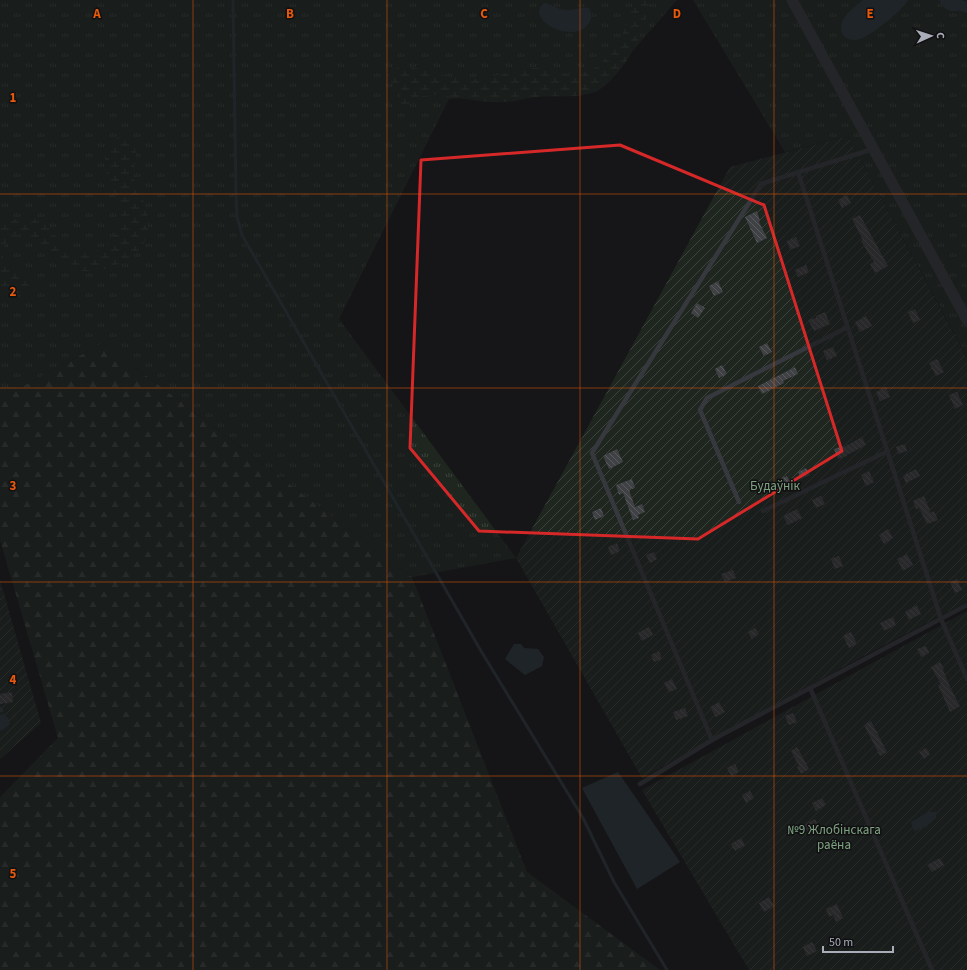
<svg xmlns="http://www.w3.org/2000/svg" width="967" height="970" font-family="'Source Sans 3',sans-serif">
	<defs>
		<pattern id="grass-tufts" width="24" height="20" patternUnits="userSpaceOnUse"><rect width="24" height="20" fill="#1e261f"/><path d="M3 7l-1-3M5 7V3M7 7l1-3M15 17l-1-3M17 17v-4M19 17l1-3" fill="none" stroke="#3c433d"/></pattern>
		<pattern id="forest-firs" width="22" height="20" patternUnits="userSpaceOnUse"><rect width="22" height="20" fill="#1e261f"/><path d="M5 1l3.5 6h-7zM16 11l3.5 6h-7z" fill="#3c433d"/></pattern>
		<pattern id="wetland-marsh" width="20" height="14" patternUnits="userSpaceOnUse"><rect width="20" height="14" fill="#1e261f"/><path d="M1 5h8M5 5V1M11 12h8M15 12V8" fill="none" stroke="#3c433d"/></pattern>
		<pattern id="garden-furrows" width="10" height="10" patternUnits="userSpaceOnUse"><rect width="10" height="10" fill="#1e261f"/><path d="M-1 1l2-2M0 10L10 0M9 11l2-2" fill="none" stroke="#3c433d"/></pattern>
		<pattern id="building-back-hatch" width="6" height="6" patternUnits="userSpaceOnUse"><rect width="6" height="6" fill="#404145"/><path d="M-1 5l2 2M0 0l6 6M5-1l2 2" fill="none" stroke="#595a5e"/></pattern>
	</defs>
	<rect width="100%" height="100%" fill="#161618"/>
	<g fill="url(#grass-tufts)">
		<path d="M0,0h677l-80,92 -148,7 -110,220 177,239 -104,19 -309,-234 -103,56z"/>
		<path d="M693,0h274v357l-119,-221 -63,16z"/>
	</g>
	<path fill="url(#forest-firs)" d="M103,343l309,234 115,295 133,98h-660v-173l58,-59 -58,-198v-141z"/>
	<g fill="url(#wetland-marsh)">
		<path d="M634,0h16c-6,30 -17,58 -39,80 -7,7 -14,12 -23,14 -17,4 -35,1 -52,3 -10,1 -21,5 -32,5 -22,1 -42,-4 -64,-7 -6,0 -14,0 -21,2 -7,3 -12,12 -20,11l-2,-3c0,-5 4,-9 4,-13 -1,-7 -11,-8 -14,-13l1,-7c22,-13 50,5 74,7 12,1 24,-1 36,-4 10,-2 19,-6 30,-7 7,0 16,0 24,2 9,2 18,6 27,4 29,-4 51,-48 55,-74z"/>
		<path d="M126,135c17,10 6,29 8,45 2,8 6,14 10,22 6,13 6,34 -3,46 -5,6 -16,13 -23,16 -12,6 -27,9 -41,6 -10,-2 -19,-9 -26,-15 -11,-9 -18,-24 -35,-20 -3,1 -8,4 -10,7 -3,3 -4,10 -3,14 4,19 42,13 27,37l-9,2 -21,-10v-60c12,-5 23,-10 36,-6 19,6 21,32 45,34 5,0 12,-1 18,-3 22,-13 23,-34 16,-56 -3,-9 -8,-18 -10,-26 -2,-10 3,-25 12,-30 2,-2 6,-2 9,-3z"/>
	</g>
	<g fill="url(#garden-furrows)">
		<path d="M848,136l119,222v244l-109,57 -216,119 -126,-220 214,-391z"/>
		<path d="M0,580l41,143 -41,36z"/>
		<path d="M967,611v359h-218l-107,-180z"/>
	</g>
	<g fill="#2c353c">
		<path d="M863,0h45c-6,11 -36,35 -48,39 -14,4 -23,-6 -17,-19 4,-8 13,-14 20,-20z"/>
		<path d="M939,0h23l5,2v11c-14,-7 -16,6 -28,-13z"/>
		<path d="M544,3c8,1 14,7 22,7 8,1 15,-4 23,-2 3,6 3,9 0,15 -13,23 -66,-3 -45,-20z"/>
		<path d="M514,644h7l3,4 14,1 6,8 -2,9 -17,9 -20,-16z"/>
		<path d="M4,714l4,4 2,6 -6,5 -4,2v-16z"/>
		<path d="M618,772l62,90 -43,27 -55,-101z"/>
		<path d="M928,812h8v6l-10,9 -12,4 -3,-9z"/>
	</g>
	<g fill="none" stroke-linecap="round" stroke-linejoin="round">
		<path stroke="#2c353c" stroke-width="3" d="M233,0l3,194 1,23 5,18 239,416 102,167 31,64 53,88"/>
	</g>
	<g fill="url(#building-back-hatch)">
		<path d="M847,195l4,8 -9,5 -4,-8z"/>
		<path d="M757,211l3,10 -1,1 8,16 -10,5 -12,-26z"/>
		<path d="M860,215l28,51 -13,7 -5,-9 4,-2 -13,-21 2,-1 -11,-21z"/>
		<path d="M796,237l4,9 -10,4 -3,-9z"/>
		<path d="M806,265l3,7 -11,5 -3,-7z"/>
		<path d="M718,281l5,11 -9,4 -5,-10z"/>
		<path d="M697,303l8,5 -7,10 -7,-5z"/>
		<path d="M915,309l5,11 -7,3 -5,-11z"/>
		<path d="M825,312l5,12 -16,7 -6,-11 8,-2v-2z"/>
		<path d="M866,316l6,10 -12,6 -5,-10z"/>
		<path d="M767,343l5,9 -8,4 -5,-9z"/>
		<path d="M833,347l4,9 -10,4 -4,-9z"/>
		<path d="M937,359l7,13 -8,4 -7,-13z"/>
		<path d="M722,365l5,9 -8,4 -4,-9z"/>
		<path d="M795,367l3,7 -15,7 1,2 -22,11 -4,-8z"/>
		<path d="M886,387l4,10 -10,4 -4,-9z"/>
		<path d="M957,392l6,13 -8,4 -6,-14z"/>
		<path d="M862,437l4,8 -19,10v1l-9,3 -4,-10 9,-3 1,1z"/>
		<path d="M905,444l2,7 -9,3 -2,-7z"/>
		<path d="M617,449l6,13 -14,7 -6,-13z"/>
		<path d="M806,468l4,7 -9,4 -3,-7z"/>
		<path d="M916,469l4,7 -14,7 -3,-7z"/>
		<path d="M869,471l5,11 -8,4 -5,-11z"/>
		<path d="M787,476l3,6 -8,4 -4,-6z"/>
		<path d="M632,479l3,9 -6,2 6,17 7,-3 3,8 -7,3 1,3 -6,2 -10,-27 -4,2 -3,-10z"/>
		<path d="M821,496l4,8 -9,4 -4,-8z"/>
		<path d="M924,496l7,17 3,-2 4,9 -11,4 -8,-16 -3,1 -3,-8z"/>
		<path d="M601,508l3,8 -9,4 -3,-8z"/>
		<path d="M797,509l5,9 -14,7 -5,-9z"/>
		<path d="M888,529l5,9 -9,6 -5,-9z"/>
		<path d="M617,543l3,8 -9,4 -3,-8z"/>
		<path d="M654,552l3,7 -7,4 -4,-8z"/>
		<path d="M907,554l6,11 -10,6 -6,-12z"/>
		<path d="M839,556l4,10 -8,3 -4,-10z"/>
		<path d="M733,570l3,8 -11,4 -4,-8z"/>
		<path d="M957,579l5,11 -7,3 -5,-11z"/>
		<path d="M917,605l4,9 -12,6 -4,-8z"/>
		<path d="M893,617l3,8 -12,6 -4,-8z"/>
		<path d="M649,627l4,8 -11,6 -4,-8z"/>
		<path d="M755,628l4,6 -7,5 -4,-7z"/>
		<path d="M851,632l6,12 -8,4 -6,-12z"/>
		<path d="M926,646l3,7 -8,4 -4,-8z"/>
		<path d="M659,651l3,8 -8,3 -3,-7z"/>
		<path d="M940,662l4,7 -1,1 8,19 9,17 -10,6 -12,-27 3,-1 -10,-17z"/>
		<path d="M672,679l5,10 -8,3 -5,-9z"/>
		<path d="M12,692l1,10 -13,2v-10z"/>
		<path d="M719,702l6,10 -9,5 -6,-10z"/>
		<path d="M685,708l3,8 -12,4 -3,-8z"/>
		<path d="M793,713l4,9 -8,3 -4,-9z"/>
		<path d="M871,721l16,31 -7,4 -16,-31z"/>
		<path d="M797,747l12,22 -8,5 -4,-7 2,-1 -8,-15z"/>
		<path d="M926,748l4,6 -6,5 -5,-7z"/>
		<path d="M735,764l4,8 -8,4 -4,-8z"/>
		<path d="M750,791l4,7 -8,5 -4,-8z"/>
		<path d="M822,798l4,7 -10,6 -4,-8z"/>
		<path d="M815,819l4,8 -11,5 -4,-7z"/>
		<path d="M741,838l4,7 -10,6 -4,-7z"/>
		<path d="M940,858l4,7 -12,7 -5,-7z"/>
		<path d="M769,897l5,9 -10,6 -5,-9z"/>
		<path d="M837,904l6,14 -7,4 -3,-7 -4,2 -3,-8z"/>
		<path d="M812,942l5,9 -10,5 -4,-9z"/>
	</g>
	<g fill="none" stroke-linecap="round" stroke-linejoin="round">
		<g stroke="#37383d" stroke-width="4.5">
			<path d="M873,149l-112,35 -169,269 120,287 255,-135"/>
			<path d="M798,172l143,447 26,60"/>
			<path d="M739,502l-39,-92 7,-12 141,-71"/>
			<path d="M763,511l125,-60"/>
			<path d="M810,688l122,282"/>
			<path d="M0,709l1,1"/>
			<path d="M640,784l72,-44"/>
		</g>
		<path stroke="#37383d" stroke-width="11" d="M792,0l175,320"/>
	</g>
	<path d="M0 0H967V970H0ZM620,145l144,60 78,246 -144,88 -219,-8 -69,-83 11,-288z" fill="#161618" fill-opacity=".55" fill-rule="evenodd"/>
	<path fill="none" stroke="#d62828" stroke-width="3" stroke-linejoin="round" d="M620,145l144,60 78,246 -144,88 -219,-8 -69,-83 11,-288z"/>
	<path fill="none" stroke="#e8590c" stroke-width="1" stroke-opacity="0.55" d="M193,0v970M387,0v970M580,0v970M774,0v970M0,194h967M0,388h967M0,582h967M0,776h967"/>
	<g text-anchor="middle" stroke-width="3" stroke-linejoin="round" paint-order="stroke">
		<g font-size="13" fill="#7fa381" stroke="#111113">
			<text x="775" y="490">Будаўнік</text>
			<text x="834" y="834">№9 Жлобінскага<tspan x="834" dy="15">раёна</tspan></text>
		</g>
	</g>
	<g font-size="13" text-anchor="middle" font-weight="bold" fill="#e8590c" stroke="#111113" stroke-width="3" stroke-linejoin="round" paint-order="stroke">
		<text x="97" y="18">A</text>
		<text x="290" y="18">B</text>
		<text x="484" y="18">C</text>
		<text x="677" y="18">D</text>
		<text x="870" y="18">E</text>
		<text x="13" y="102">1</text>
		<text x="13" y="296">2</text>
		<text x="13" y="490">3</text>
		<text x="13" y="684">4</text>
		<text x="13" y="878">5</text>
	</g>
	<g transform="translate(931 36) rotate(87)" stroke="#111113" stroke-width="3" paint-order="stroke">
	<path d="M0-3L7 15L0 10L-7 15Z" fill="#a8adb8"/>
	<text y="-6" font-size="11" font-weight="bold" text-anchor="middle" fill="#a8adb8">С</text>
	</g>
	<path d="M823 946v6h70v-6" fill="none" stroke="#a8adb8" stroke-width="2"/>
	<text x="829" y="946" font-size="12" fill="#a8adb8" stroke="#111113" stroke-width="3" paint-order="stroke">50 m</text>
</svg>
